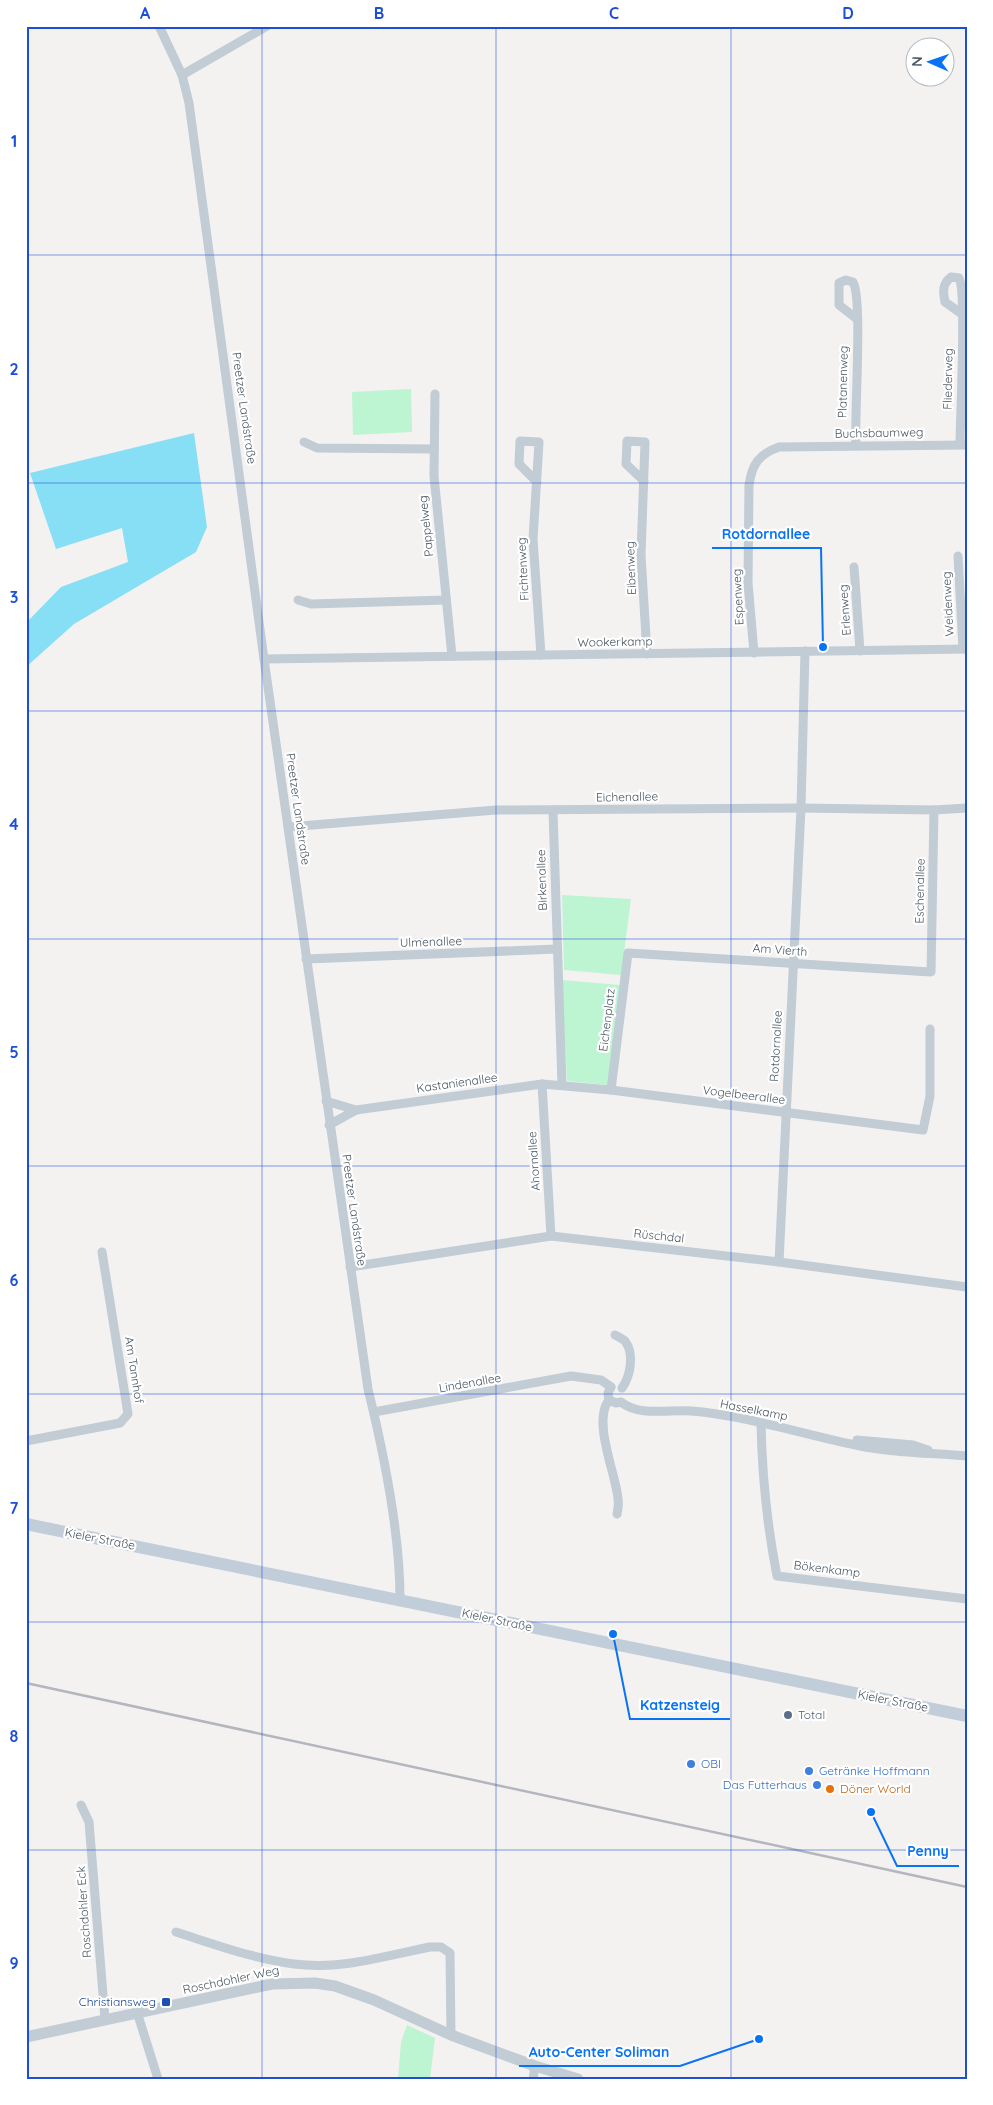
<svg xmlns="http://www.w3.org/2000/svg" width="993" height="2105" font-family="Quicksand,sans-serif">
	<rect width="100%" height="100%" fill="#f4f1f1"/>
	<g fill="#bdf4d2">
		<path d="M411,389l1,43 -59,3 -1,-43z"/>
		<path d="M562,895l69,4 -10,76 -57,-5z"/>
		<path d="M562,980l58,5 -12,100 -41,-4z"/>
		<path d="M407,2025l28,13 -5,41h-32l3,-37z"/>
	</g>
	<path fill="#86dff4" d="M194,433l13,94 -11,25 -122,72 -48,43v-44l35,-36 67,-25 -6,-34 -66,21 -26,-76z"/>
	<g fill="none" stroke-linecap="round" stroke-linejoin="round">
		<g stroke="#c1ccd4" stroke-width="9">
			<path d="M159,26l23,49 7,28 75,556 104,730c16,65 32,142 32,210"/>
			<path d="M182,75l85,-49"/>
			<path d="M435,394l-1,82 18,180"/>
			<path d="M304,442l13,6 117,1"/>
			<path d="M960,444c0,-24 7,-153 -1,-166l-8,-1c-9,7 -8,15 -6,25l17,12"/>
			<path d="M856,446c-2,-30 7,-147 -3,-164l-7,-2 -7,3v22l18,14"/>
			<path d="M644,481l-18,-17 1,-23 18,1 -4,113 6,99"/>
			<path d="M537,482l-18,-18 1,-23 19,1 -6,97 8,116"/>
			<path d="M958,556l5,93"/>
			<path d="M854,567l6,84"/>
			<path d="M298,600l13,4 135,-4"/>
			<path d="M754,653l-6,-70 1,-98c3,-21 10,-31 30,-38l188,-2"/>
			<path d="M264,659l703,-10"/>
			<path d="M553,811l9,274"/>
			<path d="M288,827l208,-17 305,-2 133,2 33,-2"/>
			<path d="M306,959l251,-10"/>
			<path d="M542,1084l9,152"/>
			<path d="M611,1090l17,-137 303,19 3,-162"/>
			<path d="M326,1101l30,9"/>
			<path d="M329,1125l27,-15 186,-26 69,6 312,40 7,-34v-67"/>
			<path d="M779,1262l22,-454 4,-157"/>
			<path d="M350,1267l201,-31 228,26 188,25"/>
			<path d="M615,1335c2,1 8,4 10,6 10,13 5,36 -3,47"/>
			<path d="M611,1387l-3,6 1,7c-17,21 7,74 9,99 1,5 0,10 -1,15"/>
			<path d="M609,1400l7,3 5,-1c18,15 49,7 71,9 57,5 113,24 168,35 35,7 71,7 107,10"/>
			<path d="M374,1412l197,-36 30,4 10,7"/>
			<path d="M761,1423c1,52 6,102 16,153l190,23"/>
			<path d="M857,1440l56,5 15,5"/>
			<path d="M26,1441l94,-18 8,-9 -26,-162"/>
			<path d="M81,1805l8,17 16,197"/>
			<path d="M176,1932c41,13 86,30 130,33 41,3 84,-10 124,-18h11l9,6 1,82"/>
			<path d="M137,2012l21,67"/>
			<path d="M533,2079l2,-13"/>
		</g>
		<path stroke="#c1ccd4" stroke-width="11" d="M26,2037l246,-53 43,-1 20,3 39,14 77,35 84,31 43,13"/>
		<path stroke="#c1cdd9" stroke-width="12" d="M26,1524c314,63 627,129 941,192"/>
		<path stroke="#b3b6bc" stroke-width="2.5" d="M26,1683l941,204"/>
	</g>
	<path fill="none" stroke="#1d4ed8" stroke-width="1" stroke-opacity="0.55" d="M262,26v2053M496,26v2053M731,26v2053M26,255h941M26,483h941M26,711h941M26,939h941M26,1166h941M26,1394h941M26,1622h941M26,1850h941"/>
	<circle fill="#5c6f8a" stroke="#fff" stroke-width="2" cx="788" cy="1715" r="5"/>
	<g fill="#3f7fe0" stroke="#fff" stroke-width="2">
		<circle cx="691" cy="1764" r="5"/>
		<circle cx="809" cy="1771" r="5"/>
		<circle cx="817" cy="1785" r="5"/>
	</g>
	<circle fill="#e8710a" stroke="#fff" stroke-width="2" cx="830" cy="1789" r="5"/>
	<rect fill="#1a4fb4" stroke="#fff" stroke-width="2" x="161" y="1997" width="10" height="10" rx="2.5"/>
	<g text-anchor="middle" stroke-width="4.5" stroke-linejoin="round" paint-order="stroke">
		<g font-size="12" fill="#475561" stroke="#fff">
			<text transform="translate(948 379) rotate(-89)" y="4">Fliederweg</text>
			<text transform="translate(843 382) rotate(-89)" y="4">Platanenweg</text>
			<text transform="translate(244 408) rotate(82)" y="4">Preetzer Landstraße</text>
			<text transform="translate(879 433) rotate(-1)" y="4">Buchsbaumweg</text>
			<text transform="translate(426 526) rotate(-96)" y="4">Pappelweg</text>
			<text transform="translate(631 568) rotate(-92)" y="4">Eibenweg</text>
			<text transform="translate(523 569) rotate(-93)" y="4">Fichtenweg</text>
			<text transform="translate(738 597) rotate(-93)" y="4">Espenweg</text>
			<text transform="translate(948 604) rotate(-93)" y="4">Weidenweg</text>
			<text transform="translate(845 610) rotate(-94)" y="4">Erlenweg</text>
			<text transform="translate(615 642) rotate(-1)" y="4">Wookerkamp</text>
			<text transform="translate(627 797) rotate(-1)" y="4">Eichenallee</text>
			<text transform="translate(298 809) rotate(82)" y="4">Preetzer Landstraße</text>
			<text transform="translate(542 880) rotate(-92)" y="4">Birkenallee</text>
			<text transform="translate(920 891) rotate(-89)" y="4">Eschenallee</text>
			<text transform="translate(431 942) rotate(-2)" y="4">Ulmenallee</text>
			<text transform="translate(780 950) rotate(4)" y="4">Am Vierth</text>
			<text transform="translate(607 1020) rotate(-83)" y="4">Eichenplatz</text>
			<text transform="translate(776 1046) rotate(-87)" y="4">Rotdornallee</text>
			<text transform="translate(457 1083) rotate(-8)" y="4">Kastanienallee</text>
			<text transform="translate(744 1095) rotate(7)" y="4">Vogelbeerallee</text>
			<text transform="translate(534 1161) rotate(-94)" y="4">Ahornallee</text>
			<text transform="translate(354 1210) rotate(82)" y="4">Preetzer Landstraße</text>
			<text transform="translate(659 1236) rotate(6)" y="4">Rüschdal</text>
			<text transform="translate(134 1370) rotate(81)" y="4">Am Tannhof</text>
			<text transform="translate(470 1383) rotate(-10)" y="4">Lindenallee</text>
			<text transform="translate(754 1410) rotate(11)" y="4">Hasselkamp</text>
			<text transform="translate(100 1539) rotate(11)" y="4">Kieler Straße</text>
			<text transform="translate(827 1569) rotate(7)" y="4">Bökenkamp</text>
			<text transform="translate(497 1620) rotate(12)" y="4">Kieler Straße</text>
			<text transform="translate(893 1701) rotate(11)" y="4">Kieler Straße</text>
			<text transform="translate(84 1912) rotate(-94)" y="4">Roschdohler Eck</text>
			<text transform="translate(231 1980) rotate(-12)" y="4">Roschdohler Weg</text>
		</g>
		<g font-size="12" fill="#4e5e75" stroke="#fff" text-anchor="start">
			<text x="798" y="1719">Total</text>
		</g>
		<g font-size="12" fill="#366cbe" stroke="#fff" text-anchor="start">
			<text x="701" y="1768">OBI</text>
			<text x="819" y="1775">Getränke Hoffmann</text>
			<text x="807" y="1789" text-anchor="end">Das Futterhaus</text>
		</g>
		<g font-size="12" fill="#c56008" stroke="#fff" text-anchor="start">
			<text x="840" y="1793">Döner World</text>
		</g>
		<g font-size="12" fill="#164399" stroke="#fff" text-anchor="end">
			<text x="156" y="2006">Christiansweg</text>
		</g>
	</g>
	<path fill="none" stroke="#0973f6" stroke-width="2" d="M823 647L821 548H712M613 1634L630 1719H730M871 1812L897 1866H959M759 2039L680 2066H519"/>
	<g fill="#0973f6" stroke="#fff" stroke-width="2">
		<circle cx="823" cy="647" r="5"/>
		<circle cx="613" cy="1634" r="5"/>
		<circle cx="871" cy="1812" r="5"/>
		<circle cx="759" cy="2039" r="5"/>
	</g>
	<g font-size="14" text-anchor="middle" font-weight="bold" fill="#0973f6" stroke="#fff" stroke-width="4.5" stroke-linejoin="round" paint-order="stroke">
		<text x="766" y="539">Rotdornallee</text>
		<text x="680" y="1710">Katzensteig</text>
		<text x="928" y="1856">Penny</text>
		<text x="599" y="2057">Auto-Center Soliman</text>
	</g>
	<rect width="993" height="2105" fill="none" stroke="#ffffff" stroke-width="55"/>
	<g transform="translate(930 62) rotate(272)"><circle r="24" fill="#ffffff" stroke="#b5bbc0"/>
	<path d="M0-4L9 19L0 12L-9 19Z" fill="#0973f6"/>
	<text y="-8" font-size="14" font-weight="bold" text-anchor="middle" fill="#475561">N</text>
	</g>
	<rect x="28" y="28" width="938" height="2050" fill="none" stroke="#1d4ed8" stroke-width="2"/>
	<g font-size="16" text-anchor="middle" font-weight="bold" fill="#1d4ed8">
		<text x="145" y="19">A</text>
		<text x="379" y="19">B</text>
		<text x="614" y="19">C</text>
		<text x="848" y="19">D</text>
		<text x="14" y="147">1</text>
		<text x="14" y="375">2</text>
		<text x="14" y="603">3</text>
		<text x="14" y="830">4</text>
		<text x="14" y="1058">5</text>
		<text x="14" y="1286">6</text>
		<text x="14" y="1514">7</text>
		<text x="14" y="1742">8</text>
		<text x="14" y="1969">9</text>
	</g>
</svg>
